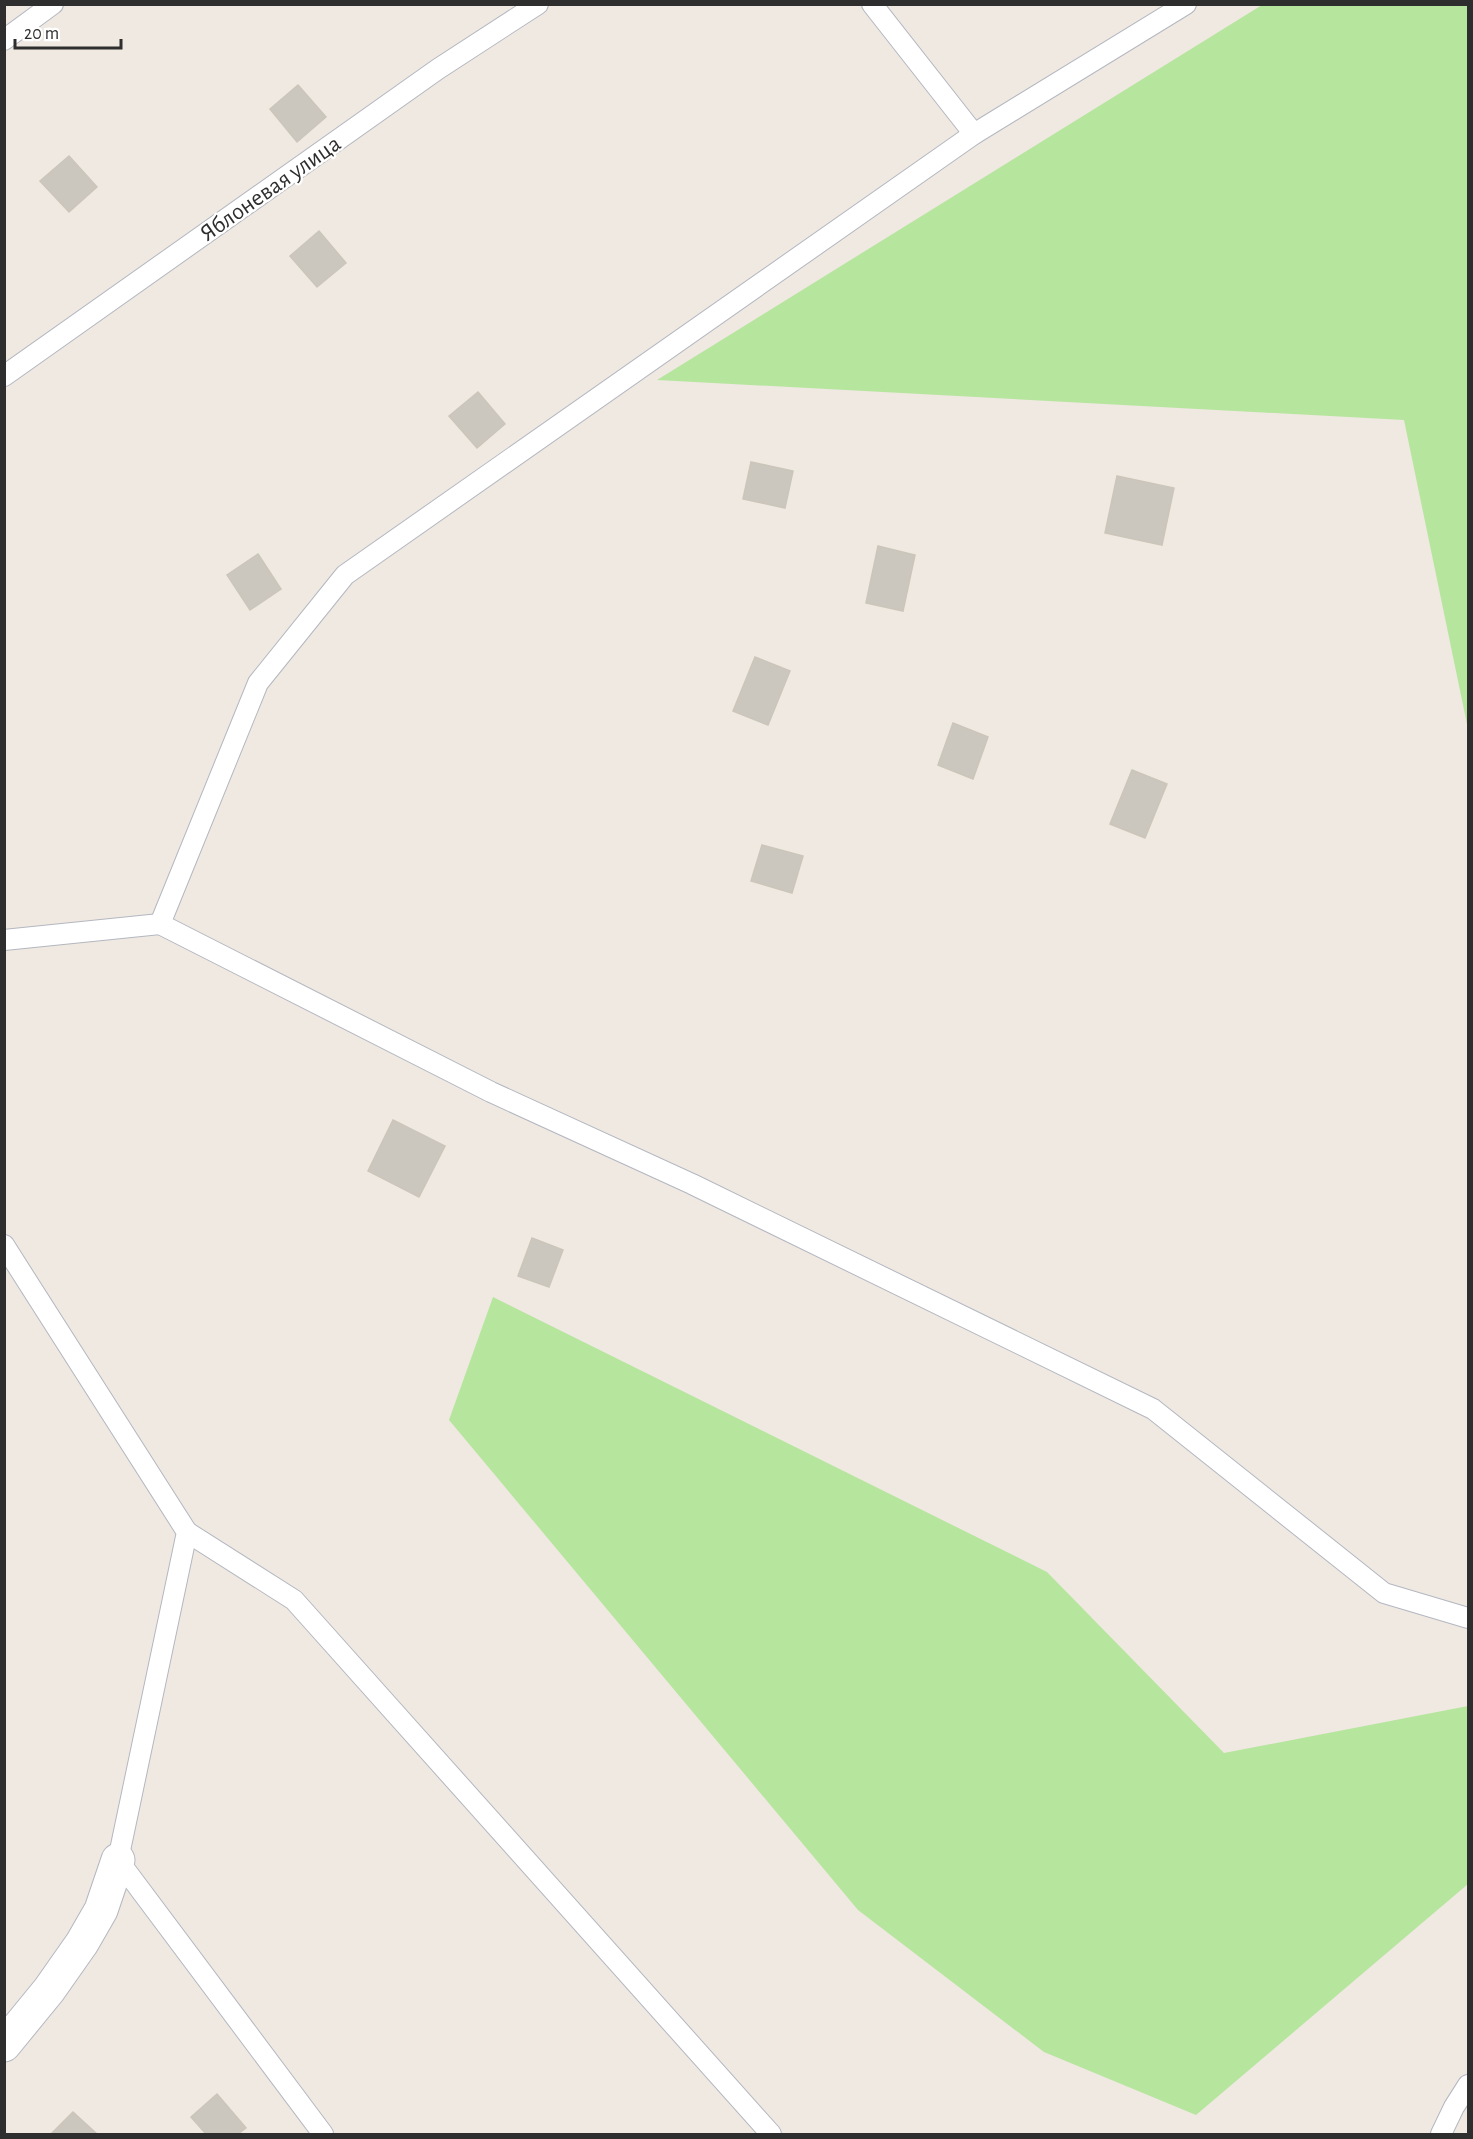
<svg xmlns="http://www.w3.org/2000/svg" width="1473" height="2139" font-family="'Alegreya Sans',sans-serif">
	<rect width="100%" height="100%" fill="#efe9e1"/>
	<g fill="#b6e59e">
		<path d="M1262,5h206v724l-64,-309 -747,-40z"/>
		<path d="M493,1297l554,275 177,181 244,-47v178l-272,231 -152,-63 -186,-142 -409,-490z"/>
	</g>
	<g fill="#cbc7bf" stroke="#cbc5ba" stroke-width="1.5">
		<path d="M298,85l28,32 -29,25 -27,-33z"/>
		<path d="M69,156l28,31 -28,25 -29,-31z"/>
		<path d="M319,231l27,32 -29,24 -27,-31z"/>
		<path d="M478,392l27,32 -28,24 -28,-32z"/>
		<path d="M751,462l42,9 -8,37 -42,-9z"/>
		<path d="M1117,476l57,12 -12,57 -57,-12z"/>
		<path d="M878,546l37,9 -12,56 -37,-8z"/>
		<path d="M258,554l23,35 -31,21 -23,-35z"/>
		<path d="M755,657l35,14 -22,54 -35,-14z"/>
		<path d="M953,723l35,14 -15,42 -35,-14z"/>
		<path d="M1132,770l35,14 -22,54 -35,-14z"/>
		<path d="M762,845l41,11 -11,37 -41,-12z"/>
		<path d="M393,1120l52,26 -26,51 -51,-26z"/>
		<path d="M532,1238l31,12 -14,37 -31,-11z"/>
		<path d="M217,2094l29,34 -8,6h-32l-15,-17z"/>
		<path d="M73,2112l24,22h-46z"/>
	</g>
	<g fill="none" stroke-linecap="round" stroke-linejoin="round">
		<g stroke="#b4b7c1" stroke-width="22">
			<g id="lane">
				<path d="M872,4l102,130"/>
				<path d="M4,40l49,-36"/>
				<path d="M4,376l434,-307 100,-65"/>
				<path d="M160,924l331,168 201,92 461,225 231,184 84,25"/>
				<path d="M4,940l156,-16 98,-241 87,-108 629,-441 212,-130"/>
				<path d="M4,1245l183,287 -69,328 205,274"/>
				<path d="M187,1532l107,68 477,534"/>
				<path d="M1441,2134l13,-27 14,-22"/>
			</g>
		</g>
		<g stroke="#b4b7c1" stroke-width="35">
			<path id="street" d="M4,2045l45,-55 33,-47 19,-33 17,-50"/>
		</g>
		<use href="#lane" stroke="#fff" stroke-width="20"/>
		<use href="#street" stroke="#fff" stroke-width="33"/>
	</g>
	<g text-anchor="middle" stroke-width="4.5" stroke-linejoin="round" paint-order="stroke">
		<g font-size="24" fill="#2e2e2e" stroke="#fff">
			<text transform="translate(270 188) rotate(-35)" y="8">Яблоневая улица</text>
		</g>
	</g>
	<rect width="1473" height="2139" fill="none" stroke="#2e2e2e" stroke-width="12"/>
	<path d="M15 39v9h106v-9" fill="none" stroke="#2e2e2e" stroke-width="3"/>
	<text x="24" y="39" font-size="18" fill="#2e2e2e" stroke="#ffffff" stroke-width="4.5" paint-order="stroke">20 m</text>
</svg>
